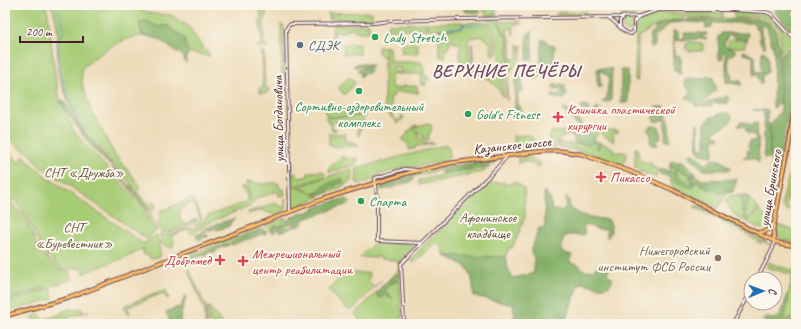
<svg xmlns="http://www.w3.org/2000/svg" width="801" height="329" font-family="Caveat,sans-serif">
	<rect width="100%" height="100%" fill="#fbf7ec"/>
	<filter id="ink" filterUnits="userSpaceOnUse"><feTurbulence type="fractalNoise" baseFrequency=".025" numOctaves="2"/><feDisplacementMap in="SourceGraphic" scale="8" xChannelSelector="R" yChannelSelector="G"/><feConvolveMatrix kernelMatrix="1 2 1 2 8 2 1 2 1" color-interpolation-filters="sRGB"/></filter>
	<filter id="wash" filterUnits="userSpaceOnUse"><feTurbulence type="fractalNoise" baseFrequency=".012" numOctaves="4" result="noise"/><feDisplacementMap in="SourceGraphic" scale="16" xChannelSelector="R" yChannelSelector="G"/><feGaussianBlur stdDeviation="0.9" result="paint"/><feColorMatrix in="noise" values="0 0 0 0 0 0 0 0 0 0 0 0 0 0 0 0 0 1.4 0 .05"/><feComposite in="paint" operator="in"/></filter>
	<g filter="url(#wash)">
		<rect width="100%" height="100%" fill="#eddcb9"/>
		<g fill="#a7cc76" stroke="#787650">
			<path d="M5,5h41l2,10 6,52 6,34 14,30 14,17 54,57 12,23 4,1 -11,10 -93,-64 1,-1 -3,-2 -2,1 -6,-5 -2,1c-4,-5 -9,-15 -15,-17 -9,-5 -15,-10 -22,-18z"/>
			<path d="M51,5h41l5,6 10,-6h29l5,5 12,4 18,1 18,12 15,23 6,4 -2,3c-10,-5 -20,-3 -31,-6 -7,-3 -12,-12 -20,-14 -30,-6 -54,14 -75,31v15l9,27 24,45 25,30v2l-3,5 14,13 2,-3 3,3 -3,5h-3l-20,-25 5,4 -54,-61 -12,-24 -11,-33v-41l-4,-18z"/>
			<path d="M481,5h12l3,10h-10z"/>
			<path d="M679,6l-1,2h-23l-20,7h-14v-5z"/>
			<path d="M260,7l6,5 1,3h-3v30h4v3h-10v-3l4,1 -2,-23 1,-11h-1z"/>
			<path d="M372,12v7h-44v-3l4,2 -3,-3 -1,-2z"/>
			<path d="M586,12v4h-29l-1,-3z"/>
			<path d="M735,12l33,2 12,11 14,16 -14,11c0,-7 1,-16 -1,-22 -7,-17 -30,-13 -44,-12l-2,-2z"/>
			<path d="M654,13h28l2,1v6c-23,0 -28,6 -46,17v37l-1,8 -2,-3 1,-58z"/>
			<path d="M687,13h36v5h-35l-2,-2z"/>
			<path d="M497,15l1,8 9,15 3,33 -2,9 -1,21 -9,-56 -11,-29z"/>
			<path d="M624,18h6l2,2 1,10 -3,2c-4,0 -9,-6 -9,-10z"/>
			<path d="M521,21v3h-7l-1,11 -1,-7 -4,1 -1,5 4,6 1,20 6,-3v-13l3,4 1,-4 -1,15 -10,12 -3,-32 -9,-17z"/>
			<path d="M463,22l-1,5 -10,2h-25v-5l-1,5h-40l3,-5z"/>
			<path d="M487,22l8,21 2,11 -5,1 -2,-13 -8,-6 -11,2 -3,3 2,28 29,-1 5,30c-10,-17 -17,-22 -36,-28l-2,-5 -10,1v-1l4,-1v-21h-6l-1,-3h-2l-3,8h-2l-1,9h-5l-1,-5v-13l3,-1v-5h-3v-3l24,-2 1,-5z"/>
			<path d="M281,24l3,2 1,62 -1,6h-2z"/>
			<path d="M369,24v8h-11l-7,-4 -2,2 -1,-1 -2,2h-3l-1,1h-8v7h1v2l-3,-1 1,-15z"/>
			<path d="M730,40h15v7l-16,1 -1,-6z"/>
			<path d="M688,42l14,1 1,1v6l-2,1h-13l-2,-2v-5z"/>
			<path d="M418,43v10h-16l-1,-9z"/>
			<path d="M472,43l2,22 12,-1v-3l7,3v2l-20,1 -1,-2 -1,-20z"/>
			<path d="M343,44h17v10h-16z"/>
			<path d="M378,46l7,1v5v-5h4l1,12 3,3h28l5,8 -4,1v2h3v4h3l2,2h-4v6h-4l-1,-11h-30v14h11v-2h15v5h2l-2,3 -1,-2h-21l-2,5h-3l2,18 6,6 3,-3 1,-3 2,3 -6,6 -13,-14 -1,-2v-48l13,12h4l-1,-4h-4l-11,-10v-4l-1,4 -6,-5z"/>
			<path d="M262,51l3,1 -1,2 1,33 3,1v5h-8v-5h3l-1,-34h-1z"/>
			<path d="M796,52c0,45 -9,91 -18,135l9,-57z"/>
			<path d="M349,77l6,5v1l-10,11h-2l-4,-6z"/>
			<path d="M328,108h2l1,3h6l1,-3h7l13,7v-3h4l2,3 -37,2 -2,-5z"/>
			<path d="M364,116l-1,5 -2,4 -1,9 -2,2v-15l-4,1v3h-2l-2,-4 -18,1 1,7h3l1,1h-4c-3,-4 -4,-8 -8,-12z"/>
			<path d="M428,123l4,3 -2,8 -2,1 1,4 -4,2 -4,-7 -9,-7 5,-2 -2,2z"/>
			<path d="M411,129h2l6,5 -1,3 2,1 4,6 8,-2 2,2 -20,3 1,2 -6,1v-5l-7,-6 6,-5 -1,-2 4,-2h-1z"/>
			<path d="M596,130h22l1,2 -6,1 1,9z"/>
			<path d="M595,131l3,2 -4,7 19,8v4h10l4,1 -4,12 -42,-14 -23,-4v-6h2v3h24l2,-8 -14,-3 -15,6 -1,9h-4l-2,-4 -1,-7 2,-2v-3z"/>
			<path d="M329,133h6v1h10l1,-1 -1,9h8l6,4 -26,1v-2h-4z"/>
			<path d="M527,135l4,1 3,3v2h-3v2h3c-1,9 -11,8 -19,9l-2,-16z"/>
			<path d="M445,145h2l2,3v9l-2,3 -34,8 -7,-1 -28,8 -4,2 -1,3 -13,4 -4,-2 1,-14z"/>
			<path d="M5,146l14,17 5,-8 3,5 14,12v1l103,71 1,-2 12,-7 3,15v7l-9,2 -3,-4h-4l-1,-4 1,-2 -13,6 -47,18 -2,-5 -21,1 -18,-18 -16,-34 -12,-17 -5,1 15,16 15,35 20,18 9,1 2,9 -66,20z"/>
			<path d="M635,148h3c0,12 0,14 13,15l1,4 5,2 -1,8 -18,-6 1,-1 -4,-3z"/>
			<path d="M340,157h5l1,2 12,-1 -3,8 -9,1 -16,6 -2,-4z"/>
			<path d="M529,157l13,7 -2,2h-3l-11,-5 -9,2 2,-3 -2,-2z"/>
			<path d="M499,159l-58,11 -29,7 -33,10v-2c39,-14 79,-22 120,-26z"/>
			<path d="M291,162h1l1,23 26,12 -25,11 -2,-1 -1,-4z"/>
			<path d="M670,163l1,3 20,9 5,-1 1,1 -8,2 4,3v3l4,-1 10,6 15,6 2,-3h9v1l-6,2 -10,14 -45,-22 -2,-9 4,3 19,5 -11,-5 -5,-4v-5h-8z"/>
			<path d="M491,166l-2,2 -7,4 -63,13v-5l20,-4 2,-3 2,1c16,-4 32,-4 48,-8z"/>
			<path d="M350,169l2,2 -1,10 -13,8 -18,7 -22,-9z"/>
			<path d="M322,171l3,2 -1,4 -28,9 -3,-1v-13l4,1v3l2,2 9,-2v-3l2,-1z"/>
			<path d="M789,176l5,1 -5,15 -3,14 2,2v4l-7,-6z"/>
			<path d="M246,182c3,0 17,2 18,2 4,-1 9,-1 14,-1l3,7 3,-1 1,6 -6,1 -1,-5 -21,7 -6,7 -42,18 -18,11 -3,-5 -16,7 2,6 -2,6 -11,-4 -1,-10 9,1 18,-7 5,-1 1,2 3,-2 -1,-2 9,-4 3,-5 37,-13 3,-3c0,-7 -2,-7 -6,-11l1,-3 4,2 4,13v-7l-4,-11z"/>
			<path d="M504,182v3l12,-3 8,7 1,28 -8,21 -5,10h-3l-4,9 -60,-1 -3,-9 -5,-5 -23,21 -4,-3 75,-76z"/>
			<path d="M744,195l1,26 -9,-4 -10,-15 4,-6z"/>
			<path d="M744,195l3,1 12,13 -13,12z"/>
			<path d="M192,198l3,3 7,18 -2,1v-3l-7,-15 -13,7 -1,6 3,8 4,1 11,-5 1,2 -30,12 -4,-2 -1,1 -3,-1 -1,-8 2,-13c6,0 23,-9 31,-12z"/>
			<path d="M285,199l2,7 -2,5 -10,4 -14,-5 -13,4v-2l28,-9 6,4 3,-2z"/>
			<path d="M697,205l39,20 34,20 -9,-5v4l-16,-11 -51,-26 3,-1 23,12z"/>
			<path d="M759,210l10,11 -1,6 -8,2 -13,-7z"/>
			<path d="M287,218l-8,9 -3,-2 -4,3 1,1 -4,2 -5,-5 14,-6z"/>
			<path d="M777,225l19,6v11c-12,-1 -22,-3 -19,-17z"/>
			<path d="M261,227l6,6 -4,2 2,-2 -1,-2 -3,-1 -26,10 -6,5 -1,-1 -40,15 -1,-3z"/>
			<path d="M376,243h33l5,3 -17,17 -4,-3 -11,-1 -3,-2 -2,-1v2l-17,-1 13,-13z"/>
			<path d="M769,262l6,3 19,6 2,-7v54l-10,1 -1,1h11v2l-11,1 -4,-1 12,-47 -27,-8z"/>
			<path d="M189,269l17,38 1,17h-2v-13l-16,-38z"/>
			<path d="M399,269l3,55h-41l-3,-7 -3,-3z"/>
			<path d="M346,271l2,2h21l1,2 -2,5 6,7 8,-7 -30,30 -5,-1 -18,-19z"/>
			<path d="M51,288l2,11 -48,13v-10z"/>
			<path d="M165,289l4,9 -2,1 -4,-6 -35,14v2l2,4 -3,1 -3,-8z"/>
			<path d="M208,306l15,18h-12l-2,-2z"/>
			<path d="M73,308l1,2 7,-2 2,4 6,-1 -43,13h-14l3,-1 -2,-7 7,-2 2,6 19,-6v-2z"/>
		</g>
		<g fill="#85b067" stroke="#686849">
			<path d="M462,5h13l6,8 -15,-1z"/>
			<path d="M781,5h15v3l-4,6 4,4v14h-4l-18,-21z"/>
			<path d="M755,19c11,1 21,4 22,16 1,5 0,9 2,14l1,55 -7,4 1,-57 -8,-26 -5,1v9l2,1 1,7 2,3 -2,2 -4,-6 -1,-11 -4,-2v-6h-43v4l-6,1 -1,-5 -20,-1 2,-2z"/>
			<path d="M146,21l12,6 9,-2 18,14v5l3,6 -2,13 -5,-9 -8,-4 -14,-11 -17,-4 -3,-12z"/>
			<path d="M670,21h14v1l-14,1 -15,14v9l-4,2 -1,-10 -1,-2 3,-4h3v-5z"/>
			<path d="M532,31v28h-5v-24z"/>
			<path d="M674,31h4l2,3 -3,3 3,2 -5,2v14l6,1v18l-4,-1 -3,-3z"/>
			<path d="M684,33h23v2l-7,1 7,3 -26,1v-2h4z"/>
			<path d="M721,33h27l-1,9 -2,-3 -12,-1 -1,-3h-3l-5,9 4,4 7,2 1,2 -8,5 1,14 2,2 1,7 9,1 1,4 -16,-3v-28l-3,-1v6l-4,1 -1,-24h3z"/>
			<path d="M541,40h5l3,4 6,2 -1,8 2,9 -4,4 -7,3 -7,9h-4l2,-6 5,-6z"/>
			<path d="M794,44l-1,18 -7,61 -12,68h-3v-33h-7v-44l-3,-3 -8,-1h15l-1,11 2,2 1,31v-28l11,-16v-56z"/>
			<path d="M743,51l3,1 9,5 1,15 7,-1 -2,-4 1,-15 1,-1 5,4v17l-6,4v7l-2,1 -3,-9h-4v-18l-11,-4z"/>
			<path d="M358,63l13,2 1,2h-7l6,3 -3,3h-5l-1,4 -2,-1 1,-3 -4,-2 2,-1 4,-1 1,-2h-10l-1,-1z"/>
			<path d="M525,65v13l-3,1v13l-4,1v10l3,7 -1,2h-5v-32z"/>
			<path d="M599,68l13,1 -1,32 -9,2 5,-6 2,-21 -5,-2v-2l-4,-2 1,17 -2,1 -2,-6v-13z"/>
			<rect x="621" y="70" width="7" height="33"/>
			<path d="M708,76l1,2 4,-1 1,7 2,1 -1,7 -4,1v3l-13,11 -3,-1v-4l-4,-1 -5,-3 1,-2 3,-1v-4l-4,-4 -2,-7h3l1,2 2,-4 13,1z"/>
			<path d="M563,84l2,2 -1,4 2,1 1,5 -4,3 -11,-1v-4l1,-1 3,2 4,-1 3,-5h-10l-1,-1 1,-3z"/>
			<path d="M725,96l3,1 1,3 -1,4 -15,-1 -1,3h-11c7,-5 13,-5 20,-9l1,4z"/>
			<path d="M61,100l3,1 17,28 65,77 12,22 -10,-17 -35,-43 -21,-20 -28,-40z"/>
			<path d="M584,105l4,1 1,6 6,2v-4l2,-2 5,2v4h-5v3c-9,0 -12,-2 -17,-10z"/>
			<path d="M656,107h9v3h3l-1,5 -2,4 -8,3 -3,-1v-10l2,-1z"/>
			<path d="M563,108h2l19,18 4,1 1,2h-7l-19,-18z"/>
			<path d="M722,113h7l3,3c0,10 -10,11 -18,14v6h5l1,2 -6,2v14l-2,2c-4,-1 -10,-1 -13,-3 -4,-5 -2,-23 -2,-30l1,3 1,23h6v-26l2,-1 2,-4z"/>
			<path d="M667,118h2l1,23 -2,1 -3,-2c0,-5 2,-11 -1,-16z"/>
			<path d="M740,122h5l6,3 5,-2 2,1 -2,11h-4l-1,-2 -3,1 -2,-3 -1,-5h-7z"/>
			<path d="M650,126h9l2,9 -1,4 -4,2v2l3,2h-7l-2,-3 1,-7 -4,-6z"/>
			<path d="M569,132c10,0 17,0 25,4l-1,4 8,4 -3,5 -4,-7 -6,3 -13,-2 -2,-4 4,-2 -8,-2z"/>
			<path d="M756,136l2,1 1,26 -6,-5h-10l5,-3 -1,-4 3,-2 -2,-2 2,-6h5z"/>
			<path d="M692,153l3,3 5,2 7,8 1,-3 4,-4c6,0 13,2 16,8h4l-3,3h-25l-16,-15z"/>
			<path d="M495,161l-1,3c-17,5 -34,6 -51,10l-2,-2 10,-4z"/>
			<path d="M670,161h13l13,13 -5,1 -20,-9z"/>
			<path d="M663,169h2l2,4 1,-2h9v5c5,5 14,5 17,11l-1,1 -13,-4 -14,-9h-4l-3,-2v-3z"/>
			<path d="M696,175l6,5 35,-1 -4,12h-9l-2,3 -15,-6 -10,-6 -3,2 -2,-1 1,-3h-2l-2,-3h3z"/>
			<path d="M343,178l-1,3 2,2 -8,1 -1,3 -7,3 -1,2 -9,2 -4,-1c3,-4 23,-14 29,-15z"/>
			<path d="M414,178l-3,4 -28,8h-2v-2l3,-2z"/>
			<path d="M544,191l6,7 2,12 10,1 4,-5v-9l4,3 -1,6c7,9 27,14 39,13l3,6v8l-4,5v-9h-10l-13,-5v11h-18v2h-3l-1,15 10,3 -2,8 9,2 6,6 8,-1 7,-7 10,3 -3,8 6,5 -4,7c-15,4 -16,-3 -29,-3l-16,41h-48l-3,-19 -39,-9c-2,-26 -4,-30 -29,-40l60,1 2,3v6l6,12 21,-5v-16l-3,-3 1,-6 7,-20h6z"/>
			<path d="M740,196h6l3,3v4l-3,4 1,5h-4l-2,-2 1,-1 -1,-4 1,-2z"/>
			<path d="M343,199h4l4,4 -49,17 2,3 -9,4 -1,-4 -5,1 -3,3 2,1 5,-2 1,1 -13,5 -2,-3 -6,4 -2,-1 2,-3 -2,-1 5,-2 4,1 13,-11 2,1 7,-5 4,1 14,-7 4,-1 4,-2z"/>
			<path d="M235,218l-5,5v3l-13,4 -2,-2 -3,2h-2v-2l-9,6 3,2 3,-2 1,3h-4l-3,3 -2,-1h-2l-1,-5h4c8,-10 23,-11 35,-16z"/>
			<path d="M261,230l3,1 1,2 -33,12v-2l3,-3z"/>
			<path d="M228,244l1,1 -13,5v2l-2,1 -1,-2 -7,3v2h-2l-1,-1 -11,4v2h-2l-2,-2z"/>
			<path d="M395,274l4,1 1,7 -1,-1 -6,1 -8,9 8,7 -2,1 -7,-5 -3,4 -3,-1 -1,-4z"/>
			<path d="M787,294l2,1c-1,8 -3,27 -12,29 -4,1 -10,0 -14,0l4,-2 -5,-2 5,-3 4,2 7,-1 5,-9z"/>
			<path d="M185,295l1,2 -6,22v5h-9l-5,-12 13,-5 1,2z"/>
		</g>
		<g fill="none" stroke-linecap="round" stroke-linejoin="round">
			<g stroke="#66a0d6" stroke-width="1">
				<path d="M56,5l9,25 -8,11c1,34 10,59 28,88"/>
				<path d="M494,5l4,9"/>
				<path d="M447,28l15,-1v-2h2l16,1 6,-1"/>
			</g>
		</g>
	</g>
	<g filter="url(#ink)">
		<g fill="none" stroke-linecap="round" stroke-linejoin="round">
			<g stroke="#623b40" stroke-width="4">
				<g id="minor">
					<path d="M609,18c8,4 13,15 22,16l3,-3v-10l6,-5"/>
					<path d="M620,26v-6l3,-2"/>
					<path d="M791,35l5,-1"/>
					<path d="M416,170l-11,-1 -30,9 2,17v46l45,2"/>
					<path d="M290,212l-4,-182 2,-4 3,-2 83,-1 16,-2 74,-2 156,-2 20,-1 18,-6h74l34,2 5,2 25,27"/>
					<path d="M757,279l16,-31 1,-7"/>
					<path d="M404,324l-3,-60 95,-95 12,-14"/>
					<path d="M733,324l18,-33"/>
				</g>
			</g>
			<g stroke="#623b40" stroke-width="5">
				<g id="major">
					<path d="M759,232h6l8,-8"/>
					<path d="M774,241l-1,-11 18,-97 5,-41"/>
					<path d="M5,316l64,-18 254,-99 52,-16 33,-10 43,-10 93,-12h18l19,3 48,17 44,19 92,47 14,6 17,3"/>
				</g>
			</g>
			<use href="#minor" stroke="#fff" stroke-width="2"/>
			<use href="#major" stroke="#fbbd6e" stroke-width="3"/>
		</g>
	</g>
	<g fill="#2e9e5b" stroke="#fbf7ec" stroke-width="1.5">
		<circle cx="375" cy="37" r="4"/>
		<circle cx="359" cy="91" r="4"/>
		<circle cx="468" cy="114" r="4"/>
		<circle cx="361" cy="201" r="4"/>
	</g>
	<circle fill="#5c6f8a" stroke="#fbf7ec" stroke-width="1.5" cx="300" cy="45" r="4"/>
	<g fill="#e0444e" stroke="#fbf7ec" stroke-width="1.5">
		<path d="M556 111h4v4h4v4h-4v4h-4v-4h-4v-4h4z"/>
		<path d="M599 171h4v4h4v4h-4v4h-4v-4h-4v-4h4z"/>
		<path d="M218 254h4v4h4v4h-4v4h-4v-4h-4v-4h4z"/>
		<path d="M241 255h4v4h4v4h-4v4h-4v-4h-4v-4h4z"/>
	</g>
	<circle fill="#8d6e63" stroke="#fbf7ec" stroke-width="1.5" cx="718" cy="258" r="4"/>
	<g text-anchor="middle" stroke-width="4" stroke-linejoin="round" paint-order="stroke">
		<g font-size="14" fill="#27864d" stroke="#fbf7ec" text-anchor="start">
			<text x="383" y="42">Lady Stretch</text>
			<text x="359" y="111" text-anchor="middle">Сортивно-оздоровительный<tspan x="359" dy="16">комплекс</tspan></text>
			<text x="476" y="119">Gold's Fitness</text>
			<text x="369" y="206">Спарта</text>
		</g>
		<g font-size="14" fill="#4e5e75" stroke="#fbf7ec" text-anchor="start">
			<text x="308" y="50">СДЭК</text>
		</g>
		<g font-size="14" fill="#be3a42" stroke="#fbf7ec" text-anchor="start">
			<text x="567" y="114">Клиника пластической<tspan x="567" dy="16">хирургии</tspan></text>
			<text x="610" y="182">Пикассо</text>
			<text x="252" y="258">Межрешиональный<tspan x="252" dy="16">центр реабилитации</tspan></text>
			<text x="211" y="265" text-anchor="end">Добромед</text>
		</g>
		<g font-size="14" fill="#4a1f2b" stroke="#fbf7ec">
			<text transform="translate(278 119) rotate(-91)" y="5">улица Богдановича</text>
			<text transform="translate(512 145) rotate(-6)" y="5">Казанское шоссе</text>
			<text transform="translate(770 188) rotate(-80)" y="5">улица Бринского</text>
		</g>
		<g font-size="14" fill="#665342" stroke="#fbf7ec">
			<text x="84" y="177">СНТ «Дружба»</text>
			<text x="488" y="222">Афонинское<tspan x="488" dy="16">кладбище</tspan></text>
			<text x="74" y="232">СНТ<tspan x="74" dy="16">«Буревестник»</tspan></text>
		</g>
		<g font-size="14" fill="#785e54" stroke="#fbf7ec" text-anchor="end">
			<text x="710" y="255">Нижегородский<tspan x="710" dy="16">институт ФСБ России</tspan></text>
		</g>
		<g font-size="18" font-weight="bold" letter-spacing="1" fill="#744a65" stroke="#fbf7ec">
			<text x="506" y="77">ВЕРХНИЕ ПЕЧЁРЫ</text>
		</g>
	</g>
	<rect width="801" height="329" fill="none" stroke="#fbf7ec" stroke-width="20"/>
	<g transform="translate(763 291) rotate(89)"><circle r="19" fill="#fbf7ec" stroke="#b4a19f"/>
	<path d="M0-3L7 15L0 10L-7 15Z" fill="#1f6fb2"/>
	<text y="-6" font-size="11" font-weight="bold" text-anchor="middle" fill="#4a1f2b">С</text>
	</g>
	<path d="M20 36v6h63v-6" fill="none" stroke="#4a1f2b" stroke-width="2"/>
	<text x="26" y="36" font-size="12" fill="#4a1f2b" stroke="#fbf7ec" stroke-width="3" paint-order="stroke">200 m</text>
</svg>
